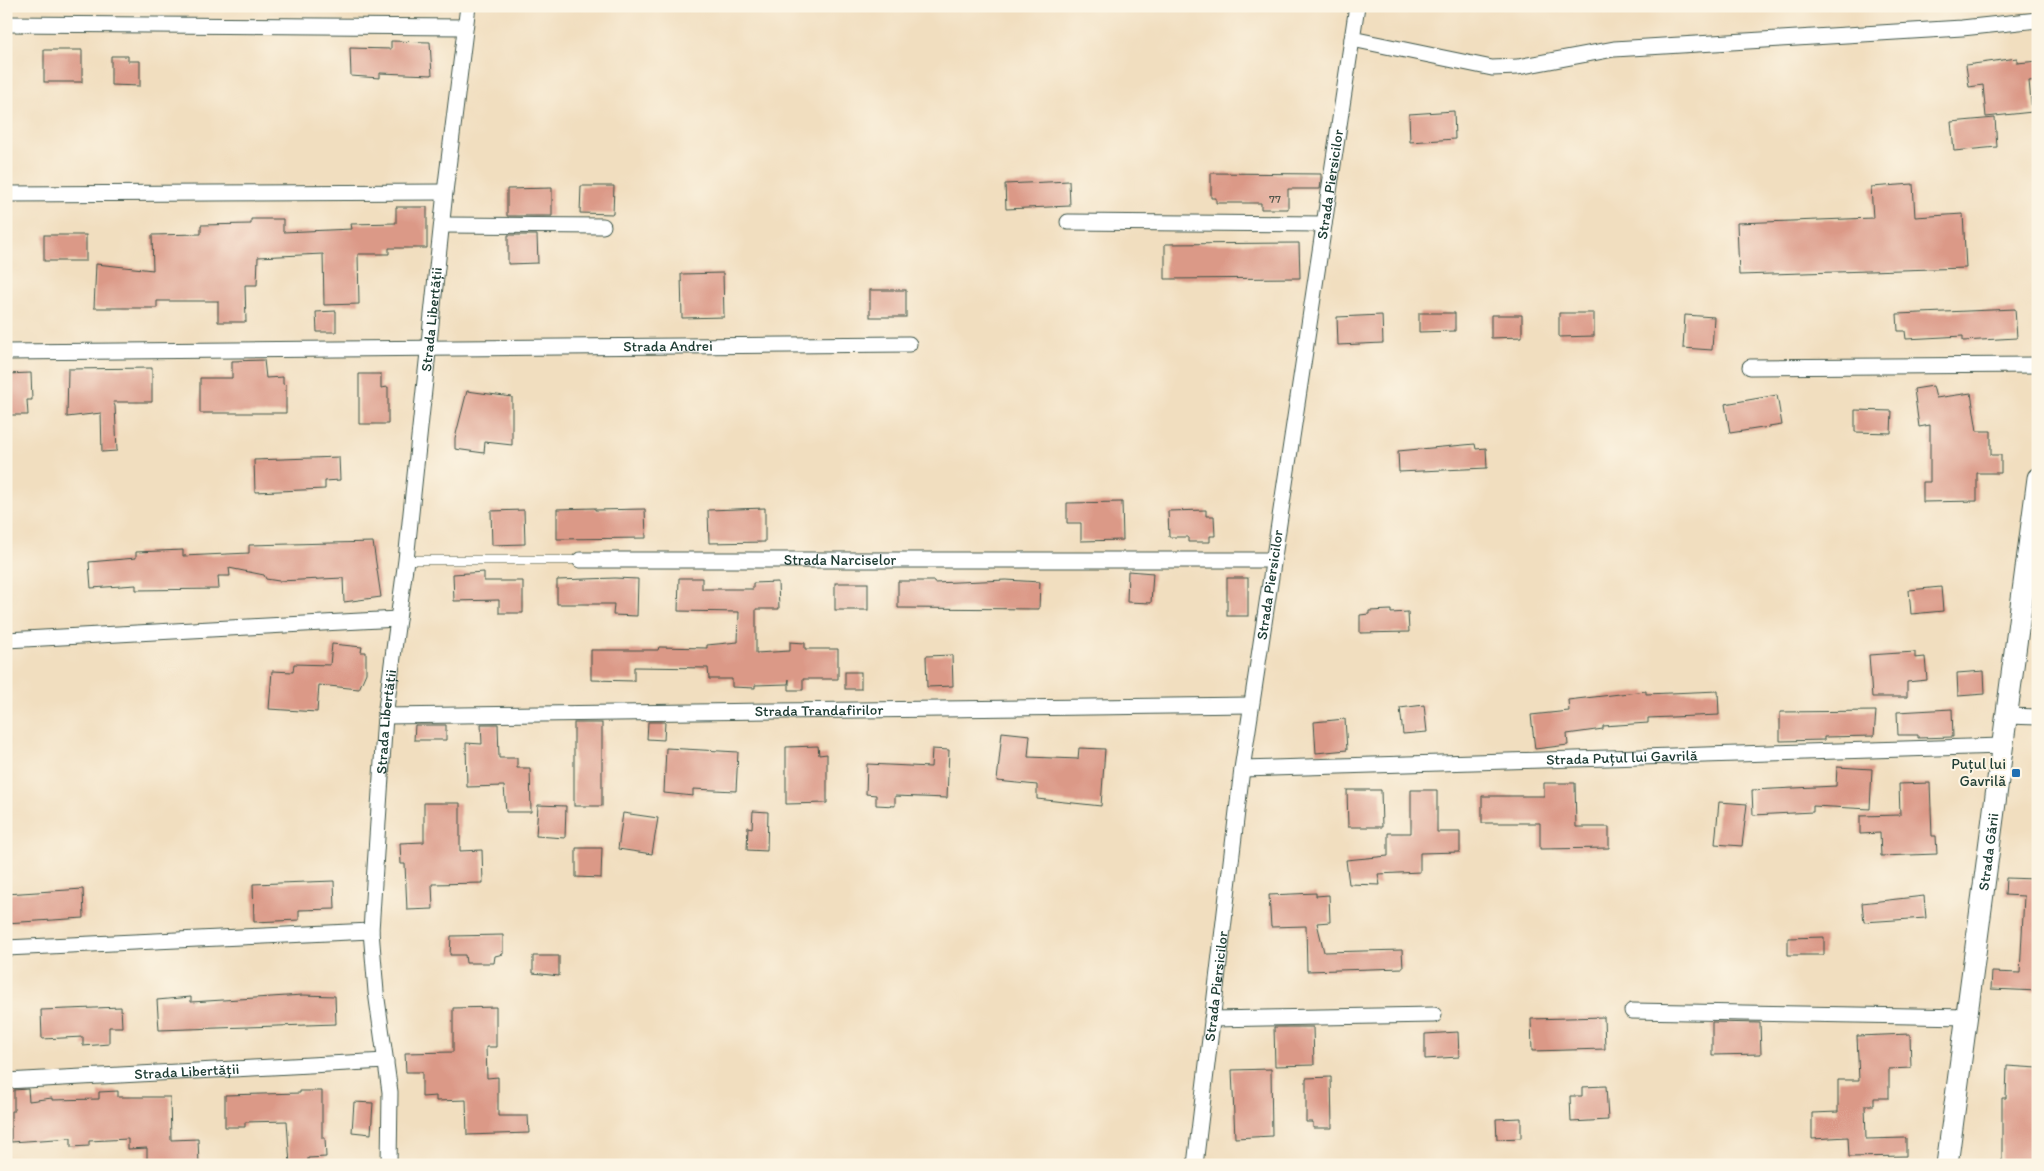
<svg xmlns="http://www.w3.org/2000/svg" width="2044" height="1171" font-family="Itim,sans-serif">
	<rect width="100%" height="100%" fill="#fcf5e5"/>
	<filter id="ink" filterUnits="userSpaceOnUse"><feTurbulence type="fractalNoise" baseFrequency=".02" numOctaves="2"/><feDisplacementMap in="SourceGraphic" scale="10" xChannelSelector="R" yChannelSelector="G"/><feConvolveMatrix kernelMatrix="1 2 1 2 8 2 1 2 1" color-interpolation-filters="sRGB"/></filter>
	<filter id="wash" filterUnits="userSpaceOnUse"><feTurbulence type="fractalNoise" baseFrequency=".0096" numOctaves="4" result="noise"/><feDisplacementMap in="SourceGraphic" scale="20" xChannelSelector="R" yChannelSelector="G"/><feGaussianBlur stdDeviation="1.12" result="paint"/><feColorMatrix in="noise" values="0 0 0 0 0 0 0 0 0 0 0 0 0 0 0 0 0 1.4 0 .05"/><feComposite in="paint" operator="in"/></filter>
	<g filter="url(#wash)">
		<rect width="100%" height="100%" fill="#f1debf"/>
		<g id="blocks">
			<g fill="#db9987">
				<path d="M391,41l39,1 2,33 -52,-2v5l-29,-2 -1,-28 41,1z"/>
				<rect x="44" y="50" width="38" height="32"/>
				<path d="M111,56h17v5h12v25l-29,-1z"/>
				<path d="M2017,58v5l21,-2v19l-9,1 3,31 -46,5 -3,-32 -14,2 -3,-22z"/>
				<path d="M1454,111l1,28 -45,3 -1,-28z"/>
				<path d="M1995,118l2,29 -43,4 -3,-29z"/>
				<path d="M1211,173l110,1v7l-1,8h-32v20h-27v-6h-45v-5h-5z"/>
				<path d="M1069,181l1,25 -64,3 -1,-25z"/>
				<path d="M1913,184l2,33 48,-3 3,54 -227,7 -2,-52 136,-5 -2,-31z"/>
				<path d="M581,186h33l-1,28 -33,-1z"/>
				<path d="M552,188v28h-45v-27z"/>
				<path d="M396,207h31v41h-38v6h-31l1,50 -35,1 -1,-51 -65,3 -1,28h-12l1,37h-28v-21h-61v7h-63l2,-44 57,6 -1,-35 49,-1v-9l50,-1v-5h32v13l69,-3 -1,-5 45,-1z"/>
				<rect x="44" y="235" width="42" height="26"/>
				<path d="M508,235h29l1,28 -30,1z"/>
				<path d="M1299,243l1,35 -135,1v-35z"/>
				<path d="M723,273l1,44 -42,1 -1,-44z"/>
				<rect x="870" y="290" width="36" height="27"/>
				<path d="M2015,309l2,29 -54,3v-5l-57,3 -1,-8h-7l-1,-17z"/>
				<path d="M336,311v21h-19l-1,-20z"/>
				<path d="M1419,313h36v18l-36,1z"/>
				<path d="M1559,313h35v23l-35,1z"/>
				<path d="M1382,315l1,28 -45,2 -1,-28z"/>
				<path d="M1491,315h31v22l-31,1z"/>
				<path d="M1685,315l29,2 -2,33 -29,-2z"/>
				<path d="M264,360l2,18 17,-1v7l3,1v28h-86v-35h32v-17z"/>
				<path d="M152,368v34h-39l2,4 2,45 -15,1 -1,-39 -34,4 1,-48z"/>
				<path d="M31,373l1,27h-5l1,15h-22v-41z"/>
				<path d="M359,374h22v14l7,-1v37h-29z"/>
				<path d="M1933,386l3,12 35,-5 6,38h14v24h10v18h-24v28l-54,1v-20h7v-57l-11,2 -5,-38z"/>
				<path d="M467,391l45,6v48l-27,-3 -1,11 -29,-4v-11z"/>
				<path d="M1777,395l5,30 -52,8 -5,-29z"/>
				<path d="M1855,410l37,1 -1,22 -36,-1z"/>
				<path d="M1475,444l1,5 10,-1 1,20 -88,4 -1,-21z"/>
				<path d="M339,457l1,23 -15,1v8l-70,3 -1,-32z"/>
				<path d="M1122,502l1,38 -42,1v-18h-14v-20z"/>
				<path d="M595,508v2l50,-1 1,29 -89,1v-30z"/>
				<path d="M765,508v34l-56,1 -1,-33z"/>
				<path d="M524,510l1,34 -33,1 -1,-34z"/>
				<path d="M1206,510v6h8l1,20h-5v6h-22v-5h-19l-1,-26z"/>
				<path d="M373,542l8,55 -37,5 -1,-24 -64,3 -13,-2 -2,-4 -35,-7 1,8h-12l1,13 -83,1v-5l-45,3 -2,-26 47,-4v-6l47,-2v6l66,-3v-8z"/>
				<path d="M1128,571l25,2 -2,30 -24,-1z"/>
				<path d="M484,572v9h39v32h-24v-13l-45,1 -1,-27z"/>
				<path d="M615,578l23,1 -1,37 -24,-1 1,-11h-57v-24z"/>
				<path d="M679,578h23v11h51v-6l25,-1 1,27h-23v44l34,-2v-9l15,1v6h33v30h-35v11h-14v-11l-1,5 -33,1v3l-23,-1v-8h-23l-1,-11 -74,-1v14l-43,-1v-30h67l1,-3 48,1v-3l31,-3 1,-30 -61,-1z"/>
				<rect x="1227" y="578" width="21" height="38"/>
				<path d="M1006,580l34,2 -1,27 -141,-1v-27h36v2z"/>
				<rect x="835" y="583" width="33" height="27"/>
				<path d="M1941,587l2,24 -32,3 -2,-24z"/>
				<path d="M1391,610v3l17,-1 1,20 -49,1v-18l9,-1v-3z"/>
				<path d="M332,644l30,3 -1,5h5v21l-7,16 -40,-4 -2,27 -48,-3 3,-38 21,1 1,-8 36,1z"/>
				<path d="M1915,652v6l10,-1 2,23 -20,2v15h-35l-3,-42z"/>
				<path d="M952,655l1,31 -26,1 -1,-31z"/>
				<path d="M1984,671l1,23 -27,2 -1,-23z"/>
				<rect x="845" y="672" width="16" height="17"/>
				<path d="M1646,691v3l72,-3 1,24 -71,3v5l-45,3v3l-36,5 1,11 -33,4 -4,-34 38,-4 -1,-11z"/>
				<path d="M1424,705l3,27 -24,2 -3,-26z"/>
				<path d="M1952,709l1,28 -35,1v-3h-20l-1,-23z"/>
				<path d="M1876,711l-2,25 -50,1v3l-44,1v-29z"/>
				<path d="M1345,719l2,31 -31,3 -2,-31z"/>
				<path d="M648,722h17l-1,18 -17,-1z"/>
				<rect x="574" y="723" width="28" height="83"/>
				<path d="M481,724h17l1,34h18v10h13l1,44h-25l-2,-26 -37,1 -1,-44 16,1z"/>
				<path d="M415,725h31v15h-32z"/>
				<path d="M1002,732l28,3 -2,22 50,2 1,-11 26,1 -4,57 -64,-7v-14l-40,-4z"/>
				<path d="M818,746l1,9 8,-1v49l-41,1v-57z"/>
				<path d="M666,748l72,4 -2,39 -43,-2v7l-29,-3z"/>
				<path d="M932,749l17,1 -2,48 -52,-2v10l-19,-1v-10l-10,-1 1,-30 64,3z"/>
				<path d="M1837,767l35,2 -2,40 -57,-3v6l-60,3 -1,-25 84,-4z"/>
				<path d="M1544,783h31l1,44h33v21l-69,1v-26h-58v-27h62z"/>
				<path d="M1930,783l2,53h4l1,18 -56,2 -1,-23 -20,1v-18l40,-1 -1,-31z"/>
				<path d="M1347,790h34l1,37h-34z"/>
				<path d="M1411,790h26v42h23v20l-40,1v19l-42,2 2,11 -31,-1 -3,-24 42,-4v-23h23z"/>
				<path d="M1719,802l28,2 -5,42 -27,-2z"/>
				<path d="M424,803h36v48l22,-1 1,33 -51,1 1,25 -26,1 -2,-46h-4l-1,-21 24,-1z"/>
				<path d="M538,805l28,1 -1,32 -29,-2z"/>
				<path d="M753,811l15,1 -1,39 -20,-1 1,-23 4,1z"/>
				<path d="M623,813l35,5 -6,36 -34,-5z"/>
				<path d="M576,848h26l-1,30 -25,-1z"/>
				<path d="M2006,878l30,1v7h2v105l-47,-2 1,-17 28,1 4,-77 -19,-1z"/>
				<path d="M334,881l1,28 -36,1v10l-45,2 -1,-38z"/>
				<path d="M83,889l1,29 -78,5v-29z"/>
				<path d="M1316,893v3l13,-1 1,27 -13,1 7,29 78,-2 1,18 -96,3 -1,-45 -35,1 -2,-32z"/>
				<path d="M1924,896l2,22 -62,4 -2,-19z"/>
				<path d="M503,935v19l-8,2 -1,7h-28l-1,-8h-15l1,-19z"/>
				<path d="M1824,937v18h-36v-17z"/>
				<path d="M533,956h26v20l-26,-3z"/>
				<path d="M303,995l32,1 1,28 -177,6 -2,-30 34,-3v5z"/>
				<path d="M121,1007l1,20h-13v17l-26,2v-9l-41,2 -1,-29z"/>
				<path d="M496,1007v40h-10l1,31 11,-1v39h30l1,17 -62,2 -1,-35 -30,1v-5l-14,1v-25h-16l-1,-19 48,-1v-44z"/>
				<path d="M1604,1017l1,32 -73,2 -1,-32z"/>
				<path d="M1712,1022l48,1 1,31 -49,1z"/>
				<path d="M1274,1027h39l1,38 -39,1z"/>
				<path d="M1458,1032l1,25 -34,2v-25z"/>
				<path d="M1910,1034l1,34 -22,1v29h-15v7h-9l1,34 40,-1v18l-57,1 -1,-20 -36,2v-26l26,-1v-32h21l-2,-44z"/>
				<path d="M2007,1066l31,2v97h-36v-67h4z"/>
				<path d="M1271,1069l1,67 -37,2 -3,-68z"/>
				<path d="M1331,1077l1,51h-19v-6h-7v-44z"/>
				<path d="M1606,1086l2,34 -37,2 -1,-26h12v-9z"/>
				<path d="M28,1089l1,12 23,-3v2l47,-1v-7l19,-1v6h52l1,43 27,-1 1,26h-52v-17l-19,1v-10l-39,2v5l-18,1v-9l-60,4v-31h3v-21z"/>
				<path d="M300,1091h22v47h3l1,19 -18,1v7h-18l-3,-44 -42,1v5h-20v-32l75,-2z"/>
				<path d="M354,1102l19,1 -2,31 -19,-2z"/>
				<path d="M1521,1118v20l-24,1 -1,-20z"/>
			</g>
		</g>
	</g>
	<g filter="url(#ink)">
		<use href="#blocks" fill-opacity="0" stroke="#3e5549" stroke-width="1"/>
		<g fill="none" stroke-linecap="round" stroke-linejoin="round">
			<g stroke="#3e5549" stroke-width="9">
				<path id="service" d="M406,560h174"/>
			</g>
			<g stroke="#3e5549" stroke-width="17">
				<g id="minor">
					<path d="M6,24l459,3"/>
					<path d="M1352,39l140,29 26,-1 96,-18 348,-21 76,-8"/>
					<path d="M6,194l439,-2"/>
					<path d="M1068,222l256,2"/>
					<path d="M443,225l160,1"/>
					<path id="s1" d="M6,352l903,-8"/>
					<path d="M1750,367l288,-2"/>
					<path id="s2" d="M580,560h693"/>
					<path d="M6,640l392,-21"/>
					<path id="s3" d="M385,716l866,-11"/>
					<path d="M2007,716l31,1"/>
					<path id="s4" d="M1242,769l760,-23"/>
					<path d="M6,948l365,-17"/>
					<path d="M1632,1011l336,6"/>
					<path d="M1212,1019l222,-4"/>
					<path id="s5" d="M6,1081l380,-20"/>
					<path id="s6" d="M389,1165l1,-73 -14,-100 -5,-61 3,-48 11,-167 21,-156 39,-368 23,-186"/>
					<path id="s7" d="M1195,1165l47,-396 115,-763"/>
				</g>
			</g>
			<g stroke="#3e5549" stroke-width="23">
				<g id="secondary">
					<path id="s8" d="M1947,1165l91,-687"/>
				</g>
			</g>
			<use href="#service" stroke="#fff" stroke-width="8"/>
			<use href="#minor" stroke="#fff" stroke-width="15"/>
			<use href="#secondary" stroke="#fff" stroke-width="21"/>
		</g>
	</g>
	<rect fill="#1f6fb2" stroke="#fcf5e5" stroke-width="2" x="2011" y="768" width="10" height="10" rx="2.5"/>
	<g text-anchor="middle" stroke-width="4" stroke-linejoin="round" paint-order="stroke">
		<g font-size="12" fill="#4e5449">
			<text x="1275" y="203">77</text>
		</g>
		<g font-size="15" fill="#1f3d34" stroke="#fcf5e5">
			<text dy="5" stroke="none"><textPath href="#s7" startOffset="990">Strada Piersicilor</textPath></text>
			<text dy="5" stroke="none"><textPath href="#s6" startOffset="850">Strada Libertății</textPath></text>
			<text dy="5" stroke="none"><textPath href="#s1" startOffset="662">Strada Andrei</textPath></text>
			<text dy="5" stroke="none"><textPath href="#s2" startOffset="260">Strada Narciselor</textPath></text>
			<text dy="5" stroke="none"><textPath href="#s7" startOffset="585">Strada Piersicilor</textPath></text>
			<text dy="5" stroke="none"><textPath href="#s3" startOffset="434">Strada Trandafirilor</textPath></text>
			<text dy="5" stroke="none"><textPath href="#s6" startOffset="445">Strada Libertății</textPath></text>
			<text dy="5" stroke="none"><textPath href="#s4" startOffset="380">Strada Puțul lui Gavrilă</textPath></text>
			<text dy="5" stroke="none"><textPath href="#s8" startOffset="316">Strada Gării</textPath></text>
			<text dy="5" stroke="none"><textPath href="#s7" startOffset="180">Strada Piersicilor</textPath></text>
			<text dy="5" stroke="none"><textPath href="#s5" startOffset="181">Strada Libertății</textPath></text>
		</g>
		<g font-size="15" fill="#1f3d34" stroke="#fcf5e5" text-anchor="end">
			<text x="2006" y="769">Puțul lui<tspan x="2006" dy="17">Gavrilă</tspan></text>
		</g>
	</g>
	<rect width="2044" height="1171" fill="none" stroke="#fcf5e5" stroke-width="25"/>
</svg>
